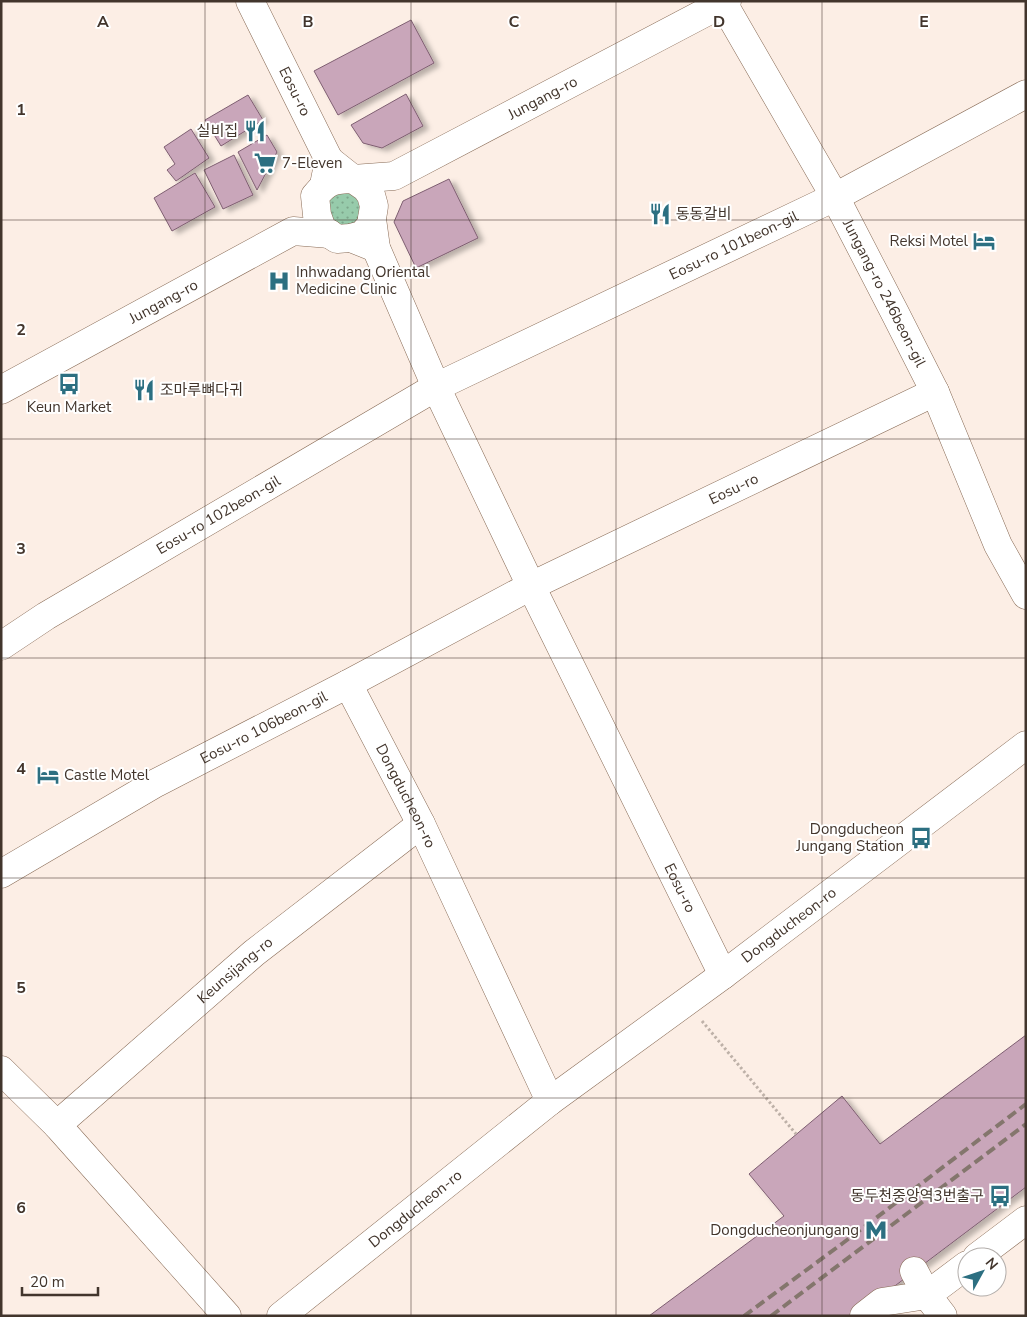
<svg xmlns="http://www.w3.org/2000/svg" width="1027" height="1317" font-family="'Nunito Sans','Noto Sans KR',sans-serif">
	<defs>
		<pattern id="grass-dots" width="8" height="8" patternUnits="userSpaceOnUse" patternTransform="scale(1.25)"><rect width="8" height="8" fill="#97cbab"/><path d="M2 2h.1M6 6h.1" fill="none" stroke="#7da68b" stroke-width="1.8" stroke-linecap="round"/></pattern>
		<filter id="shadow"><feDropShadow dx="5.5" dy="3" stdDeviation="2.5" flood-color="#0004"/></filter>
	</defs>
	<rect width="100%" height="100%" fill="#fceee5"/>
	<path fill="url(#grass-dots)" d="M345,183l25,28 -28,23 -22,-31z"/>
	<g fill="#c9a6ba" stroke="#7e5e71" filter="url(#shadow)">
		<path d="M411,20l23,43 -96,52 -24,-44z"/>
		<path d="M406,94l17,32 -41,22 -19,-5 -12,-18z"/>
		<path d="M248,95l15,25 -42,26 -16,-26z"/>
		<path d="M191,129l18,29 -33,23 -9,-11 8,-6 -11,-17z"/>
		<path d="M267,135l10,17 -20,38 -19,-38z"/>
		<path d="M234,155l19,40 -30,14 -19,-39z"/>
		<path d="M195,173l20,34 -43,24 -18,-33z"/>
		<path d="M449,179l29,59 -62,30 -22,-46 9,-21z"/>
		<path d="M1026,1035v152l-171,129h-206l135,-100 -35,-42 93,-78 38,48z"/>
	</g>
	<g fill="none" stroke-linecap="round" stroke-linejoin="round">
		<g stroke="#886b56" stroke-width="29">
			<g id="minor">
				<path id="s1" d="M723,3l112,194 61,118 39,77 63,153 28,50"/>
				<path id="s2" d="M1,646l45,-30 390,-229 399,-190 191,-103"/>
				<path id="s3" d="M348,684l73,140 129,277"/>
				<path id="s4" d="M1,874l155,-91 192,-99 183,-98 404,-194"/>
				<path d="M1,1070l56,55 170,191"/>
				<path id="s5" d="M57,1125l197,-172 167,-129"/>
				<path d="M977,1257l49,-37"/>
				<path id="s6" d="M281,1316l269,-215 173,-126 303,-230"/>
				<path d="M864,1316l18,-14 45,-7 -13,-24"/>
				<path d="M943,1316l-16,-21 40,-30"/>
			</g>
		</g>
		<g stroke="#886b56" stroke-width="29">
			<g id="tertiary">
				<path id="s7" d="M353,179l41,-3 333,-175"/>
				<path d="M353,179l13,9 5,7 3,11 -3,19 -9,10 -12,3 -13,1 -15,-10 -5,-14 -2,-19c13,-16 18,-16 38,-17z"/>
				<path id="s8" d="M1,390l292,-159 37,3"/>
			</g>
		</g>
		<g stroke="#886b56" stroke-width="29">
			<g id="secondary">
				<path id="s9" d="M250,1l79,159 -5,25"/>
				<path d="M329,160l24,19"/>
				<path id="s10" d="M372,219l4,29 60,139 95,199 192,389"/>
				<path d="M351,238l25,10"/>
			</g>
		</g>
		<path stroke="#beb1a8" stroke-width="3" stroke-dasharray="2.5 2.5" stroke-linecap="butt" d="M702,1021l94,113"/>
		<use href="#minor" stroke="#fff" stroke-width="28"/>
		<use href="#tertiary" stroke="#fff" stroke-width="28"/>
		<use href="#secondary" stroke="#fff" stroke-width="28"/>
		<g stroke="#84766d" stroke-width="4" stroke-dasharray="10 5" stroke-linecap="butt">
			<path d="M744,1316l99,-73 183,-139"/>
			<path d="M771,1316l255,-192"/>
		</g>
	</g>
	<path fill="none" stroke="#42352c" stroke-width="1" stroke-opacity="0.55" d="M205,1v1315M411,1v1315M616,1v1315M822,1v1315M1,220h1025M1,439h1025M1,658h1025M1,878h1025M1,1098h1025"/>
	<defs>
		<g id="restaurant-bare" transform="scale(1.725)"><path d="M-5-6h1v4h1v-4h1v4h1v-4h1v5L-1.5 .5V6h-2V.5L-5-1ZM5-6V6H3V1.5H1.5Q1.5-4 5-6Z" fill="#2c6f81" stroke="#fff" stroke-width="2.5" paint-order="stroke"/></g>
		<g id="supermarket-bare" transform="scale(1.725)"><path d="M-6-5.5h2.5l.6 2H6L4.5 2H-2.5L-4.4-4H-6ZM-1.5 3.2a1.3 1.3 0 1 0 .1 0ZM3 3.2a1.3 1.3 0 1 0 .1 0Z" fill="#2c6f81" stroke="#fff" stroke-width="2.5" paint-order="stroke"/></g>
		<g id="hotel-bare" transform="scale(1.725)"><path d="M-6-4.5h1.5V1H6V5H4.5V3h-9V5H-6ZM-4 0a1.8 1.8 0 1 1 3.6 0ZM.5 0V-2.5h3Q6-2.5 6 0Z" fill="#2c6f81" stroke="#fff" stroke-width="2.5" paint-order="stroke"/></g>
		<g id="hospital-bare" transform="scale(1.725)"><path d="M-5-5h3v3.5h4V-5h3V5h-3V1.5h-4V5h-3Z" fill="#2c6f81" stroke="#fff" stroke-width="2.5" paint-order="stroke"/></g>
		<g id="bus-bare" transform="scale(1.725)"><path d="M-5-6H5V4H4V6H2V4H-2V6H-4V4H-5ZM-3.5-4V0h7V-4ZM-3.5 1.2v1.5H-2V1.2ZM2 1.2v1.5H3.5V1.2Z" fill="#2c6f81" stroke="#fff" stroke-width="2.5" paint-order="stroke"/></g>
		<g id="metro-bare" transform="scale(1.725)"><path d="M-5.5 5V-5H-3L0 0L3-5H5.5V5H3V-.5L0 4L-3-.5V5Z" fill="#2c6f81" stroke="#fff" stroke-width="2.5" paint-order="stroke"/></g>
	</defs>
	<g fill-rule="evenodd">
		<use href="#restaurant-bare" x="255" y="131"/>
		<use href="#supermarket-bare" x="265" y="163"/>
		<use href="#restaurant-bare" x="660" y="214"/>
		<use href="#hotel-bare" x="984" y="241"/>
		<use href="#hospital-bare" x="279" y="281"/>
		<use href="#bus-bare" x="69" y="384"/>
		<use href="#restaurant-bare" x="144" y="390"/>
		<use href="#hotel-bare" x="48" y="775"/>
		<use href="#bus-bare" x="921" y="838"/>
		<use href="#bus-bare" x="1000" y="1196"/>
		<use href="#metro-bare" x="876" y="1230"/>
	</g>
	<g text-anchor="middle" stroke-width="4" stroke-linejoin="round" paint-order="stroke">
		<g font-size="15" fill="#42352c" stroke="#fff">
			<text dy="5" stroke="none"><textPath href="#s9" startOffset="101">Eosu-ro</textPath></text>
			<text dy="5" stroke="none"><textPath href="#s7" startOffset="209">Jungang-ro</textPath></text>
			<text dy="5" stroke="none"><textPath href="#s2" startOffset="836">Eosu-ro 101beon-gil</textPath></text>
			<text dy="5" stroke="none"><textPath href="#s1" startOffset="332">Jungang-ro 246beon-gil</textPath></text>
			<text dy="5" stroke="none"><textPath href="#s8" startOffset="185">Jungang-ro</textPath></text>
			<text dy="5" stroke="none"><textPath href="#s4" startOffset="828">Eosu-ro</textPath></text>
			<text dy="5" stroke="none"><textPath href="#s2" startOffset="254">Eosu-ro 102beon-gil</textPath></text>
			<text dy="5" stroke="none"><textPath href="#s4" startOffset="301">Eosu-ro 106beon-gil</textPath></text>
			<text dy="5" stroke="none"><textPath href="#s3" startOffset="126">Dongducheon-ro</textPath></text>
			<text dy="5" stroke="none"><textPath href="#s10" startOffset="738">Eosu-ro</textPath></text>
			<text dy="5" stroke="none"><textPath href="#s6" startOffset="641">Dongducheon-ro</textPath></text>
			<text dy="5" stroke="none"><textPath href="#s5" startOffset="236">Keunsijang-ro</textPath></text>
			<text dy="5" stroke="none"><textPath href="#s6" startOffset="172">Dongducheon-ro</textPath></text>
		</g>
		<g font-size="15" fill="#42352c" stroke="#fff" text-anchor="end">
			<text x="238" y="136">실비집</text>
			<text x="282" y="168" text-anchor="start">7-Eleven</text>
			<text x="676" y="219" text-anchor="start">동동갈비</text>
			<text x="968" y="246">Reksi Motel</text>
			<text x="296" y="277" text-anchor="start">Inhwadang Oriental<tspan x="296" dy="17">Medicine Clinic</tspan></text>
			<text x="160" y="395" text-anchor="start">조마루뼈다귀</text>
			<text x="69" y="412" text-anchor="middle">Keun Market</text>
			<text x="64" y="780" text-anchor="start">Castle Motel</text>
			<text x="904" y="834">Dongducheon<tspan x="904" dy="17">Jungang Station</tspan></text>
			<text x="984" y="1201">동두천중앙역3번출구</text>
			<text x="859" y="1235">Dongducheonjungang</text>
		</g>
	</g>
	<g font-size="16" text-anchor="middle" font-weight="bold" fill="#42352c" stroke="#fff" stroke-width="4" stroke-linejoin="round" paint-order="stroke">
		<text x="103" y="27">A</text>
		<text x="308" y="27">B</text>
		<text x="514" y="27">C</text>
		<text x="719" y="27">D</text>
		<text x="924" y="27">E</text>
		<text x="21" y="115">1</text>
		<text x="21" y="335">2</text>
		<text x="21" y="554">3</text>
		<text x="21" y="774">4</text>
		<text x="21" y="993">5</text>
		<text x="21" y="1213">6</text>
	</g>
	<rect width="1027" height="1317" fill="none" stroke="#42352c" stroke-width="5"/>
	<g transform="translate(982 1272) rotate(50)"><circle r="24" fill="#ffffff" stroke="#b3aeab"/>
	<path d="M0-4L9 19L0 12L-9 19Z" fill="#2c6f81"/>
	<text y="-8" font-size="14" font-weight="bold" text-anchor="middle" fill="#42352c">N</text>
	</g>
	<path d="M22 1287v8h76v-8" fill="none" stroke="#42352c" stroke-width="2.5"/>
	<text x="30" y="1287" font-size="15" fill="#42352c" stroke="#ffffff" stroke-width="4" paint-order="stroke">20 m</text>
</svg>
